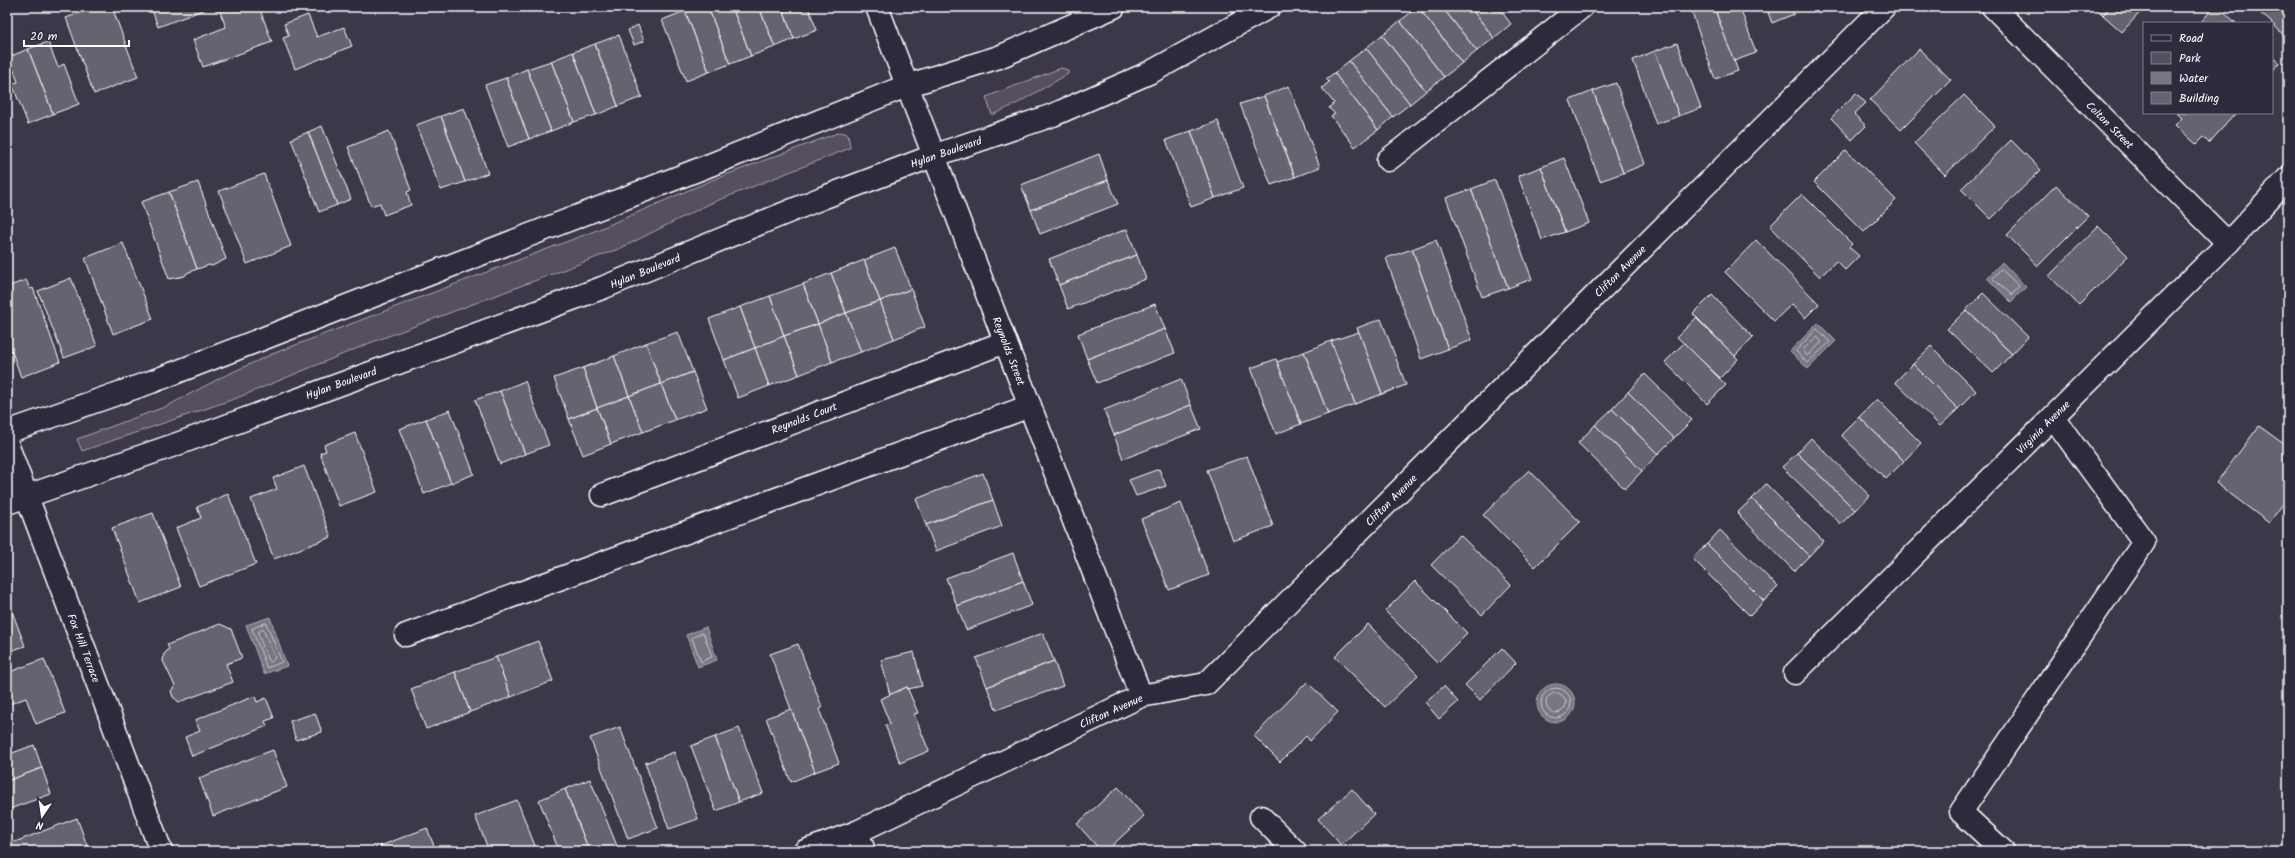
<svg xmlns="http://www.w3.org/2000/svg" width="2295" height="858" font-family="Kalam,sans-serif">
	<rect width="100%" height="100%" fill="#3c3749"/>
	<filter id="ink" filterUnits="userSpaceOnUse"><feTurbulence type="fractalNoise" baseFrequency=".025" numOctaves="2"/><feDisplacementMap in="SourceGraphic" scale="8" xChannelSelector="R" yChannelSelector="G"/><feConvolveMatrix kernelMatrix="1 2 1 2 8 2 1 2 1" color-interpolation-filters="sRGB"/></filter>
	<g filter="url(#ink)">
		<g fill="#555060" stroke="#aaa8b0">
			<path d="M1061,68l7,2v4l-52,30 -24,11 -6,-18z"/>
			<path d="M840,132l8,2 2,14 -141,56 -88,44 -251,95 -133,55 -155,53 -5,-12 90,-33 55,-29 50,-23 325,-124 115,-50z"/>
		</g>
		<g fill="#797682" stroke="#afadb4">
			<path d="M2002,262l24,25 -15,15 -24,-24z"/>
			<path d="M1818,323l18,18 -28,28 -18,-18z"/>
			<path d="M270,617l17,49 -23,8 -18,-49z"/>
			<path d="M706,627l11,33 -19,7 -12,-32z"/>
			<circle cx="1556" cy="703" r="19"/>
		</g>
		<g fill="none" stroke-linecap="round" stroke-linejoin="round">
			<g stroke="#c9c8cd" stroke-width="1">
				<path d="M2001,269l18,17 -7,9 -19,-16z"/>
				<path d="M1817,329l13,13 -23,21 -11,-12z"/>
				<path d="M1817,337l5,5 -15,14 -4,-6z"/>
				<path d="M266,623l16,39 -15,6 -15,-39z"/>
				<path d="M263,629l12,29 -4,4 -3,-1 -10,-28z"/>
				<path d="M702,633l2,1 8,23 -11,5 -9,-24z"/>
				<circle cx="1556" cy="703" r="15"/>
				<circle cx="1556" cy="703" r="10"/>
			</g>
		</g>
		<g fill="#666270" stroke="#fff">
			<path d="M96,7h16l26,70 -44,17 -28,-76z"/>
			<path d="M151,7h60l-53,20z"/>
			<path d="M218,7h41l13,35 -69,25 -10,-27 33,-13z"/>
			<path d="M696,7h12l22,57 -21,8 -24,-61z"/>
			<path d="M708,7h24l19,49 -21,8z"/>
			<path d="M732,7h27l16,40 -24,9z"/>
			<path d="M759,7h23l12,32 -19,8z"/>
			<path d="M782,7h26l9,23 -23,9z"/>
			<path d="M1418,7l44,56 -18,14 -44,-56z"/>
			<path d="M1418,7h24l35,44 -15,12z"/>
			<path d="M1442,7h28l24,31 -17,13z"/>
			<path d="M1470,7h28l13,17 -17,14z"/>
			<path d="M1708,7h6l24,64 -23,8 -23,-66z"/>
			<path d="M1714,7h26l16,46 -22,8z"/>
			<path d="M1766,7h25l3,7 -22,9z"/>
			<path d="M2095,7h15l-7,8z"/>
			<path d="M2110,7h35l-23,25 -19,-17z"/>
			<path d="M2214,7h5l17,16h-36z"/>
			<path d="M2253,7h35v33l-16,-17z"/>
			<path d="M685,11l24,61 -23,9 -24,-61z"/>
			<path d="M308,15l9,22 27,-10 8,19 -57,23 -12,-31 6,-2 -5,-12z"/>
			<path d="M1400,21l44,56 -18,14 -44,-56z"/>
			<path d="M638,25l6,16 -10,4 -6,-15z"/>
			<path d="M619,35l23,62 -24,9 -23,-62z"/>
			<path d="M1382,35l44,56 -16,13 -44,-56z"/>
			<path d="M48,42l10,25 6,-3 15,40 -26,10 -25,-65z"/>
			<path d="M1677,43l24,65 -22,8 -24,-65z"/>
			<path d="M595,44l23,62 -22,9 -23,-63z"/>
			<path d="M1366,48l44,56 -17,13 -44,-56z"/>
			<path d="M28,49l25,65 -25,10 -16,-40 6,-2 -9,-25z"/>
			<path d="M1919,49l32,31 -50,50 -31,-30z"/>
			<path d="M1655,51l24,65 -23,8 -23,-64z"/>
			<path d="M573,52l23,63 -22,7 -23,-61z"/>
			<path d="M2272,56l8,7 -8,8z"/>
			<path d="M551,61l23,61 -23,9 -24,-62z"/>
			<path d="M1349,61l44,56 -15,13 -44,-57z"/>
			<path d="M527,69l24,62 -22,8 -23,-61z"/>
			<path d="M1334,73l44,57 -23,17 -24,-31 4,-2 -6,-6 5,-5 -12,-15 7,-6 -3,-3z"/>
			<path d="M506,78l23,61 -21,8 -23,-62z"/>
			<path d="M1616,83l29,81 -22,9 -30,-82z"/>
			<path d="M1289,86l31,81 -25,10 -31,-81z"/>
			<path d="M1593,91l30,82 -23,8 -30,-81z"/>
			<path d="M1856,93l10,10 -12,11 12,12 -14,14 -21,-22z"/>
			<path d="M1964,95l31,31 -50,49 -31,-32z"/>
			<path d="M1264,96l31,81 -24,8 -31,-81z"/>
			<path d="M464,108l24,65 -23,9 -24,-66z"/>
			<path d="M2177,113h59l-27,30 -6,-6 -7,7 -21,-19 7,-7z"/>
			<path d="M441,116l24,66 -24,8 -25,-65z"/>
			<path d="M1218,121l25,67 -28,10 -24,-67z"/>
			<path d="M322,126l29,73 -14,6 -29,-73z"/>
			<path d="M389,131l22,59 -4,2 4,13 -27,10 -4,-12 -9,3 -23,-59z"/>
			<path d="M1191,131l24,67 -24,9 -25,-67z"/>
			<path d="M308,132l29,73 -18,7 -28,-73z"/>
			<path d="M2011,140l30,30 -50,49 -30,-30z"/>
			<path d="M1846,150l50,50 -32,32 -50,-50z"/>
			<path d="M1099,154l9,26 -77,30 -10,-25z"/>
			<path d="M1564,158l25,65 -24,9 -24,-65z"/>
			<path d="M1541,167l24,65 -23,8 -24,-64z"/>
			<path d="M264,174l27,72 -44,18 -28,-73z"/>
			<path d="M1108,180l10,24 -78,30 -9,-24z"/>
			<path d="M1495,180l37,99 -24,9 -37,-99z"/>
			<path d="M198,182l28,77 -14,7 -3,-1 -12,4 -28,-77z"/>
			<path d="M2056,185l32,31 -50,50 -31,-31z"/>
			<path d="M1471,189l37,99 -26,9 -36,-99z"/>
			<path d="M169,192l28,77 -10,4 -2,3 -16,3 -28,-77z"/>
			<path d="M1802,194l50,50 -3,3 10,9 -14,14 -9,-9 -16,16 -50,-51z"/>
			<path d="M2098,226l30,30 -49,49 -30,-29z"/>
			<path d="M1127,229l10,26 -78,30 -10,-26z"/>
			<path d="M1436,240l36,100 -24,9 -36,-100z"/>
			<path d="M1756,240l63,64 -14,14 -13,-14 -18,17 -49,-49z"/>
			<path d="M123,243l30,76 -40,15 -28,-76z"/>
			<path d="M895,248l16,41 -31,12 -16,-41z"/>
			<path d="M1412,249l36,100 -27,10 -35,-101z"/>
			<path d="M1137,255l9,24 -78,30 -9,-24z"/>
			<path d="M864,260l16,41 -34,12 -15,-40z"/>
			<path d="M831,273l15,40 -28,11 -15,-40z"/>
			<path d="M71,278l26,68 -33,12 -26,-67z"/>
			<path d="M26,280l4,9 3,-1 27,74 -39,15 -14,-39v-51z"/>
			<path d="M803,284l15,40 -34,12 -14,-40z"/>
			<path d="M911,289l14,38 -31,12 -14,-38z"/>
			<path d="M1983,293l45,44 -16,17 -46,-44z"/>
			<path d="M1712,295l41,42 -18,19 -42,-42z"/>
			<path d="M770,296l14,40 -29,12 -15,-41z"/>
			<path d="M880,301l14,38 -33,13 -15,-39z"/>
			<path d="M1155,304l10,25 -78,30 -9,-25z"/>
			<path d="M740,307l15,41 -31,12 -15,-41z"/>
			<path d="M1966,310l46,44 -19,19 -46,-44z"/>
			<path d="M846,313l15,39 -29,10 -14,-38z"/>
			<path d="M1696,318l42,41 -18,19 -43,-41z"/>
			<path d="M1381,319l25,66 -24,9 -25,-66z"/>
			<path d="M818,324l14,38 -33,13 -15,-39z"/>
			<path d="M1165,329l10,24 -78,30 -10,-24z"/>
			<path d="M678,332l15,40 -32,12 -15,-41z"/>
			<path d="M1359,332l23,62 -27,10 -24,-63z"/>
			<path d="M784,336l15,39 -30,11 -14,-38z"/>
			<path d="M1331,341l24,63 -27,10 -24,-62z"/>
			<path d="M646,343l15,41 -32,12 -15,-40z"/>
			<path d="M1684,343l42,42 -19,19 -42,-42z"/>
			<path d="M1931,346l45,45 -18,18 -45,-45z"/>
			<path d="M755,348l14,38 -31,12 -14,-38z"/>
			<path d="M1304,352l24,62 -27,10 -24,-62z"/>
			<path d="M614,356l15,40 -32,12 -14,-40z"/>
			<path d="M1276,359l25,65 -25,10 -25,-66z"/>
			<path d="M1913,364l45,45 -18,17 -45,-44z"/>
			<path d="M583,368l14,40 -28,11 -15,-41z"/>
			<path d="M693,372l14,36 -32,12 -14,-36z"/>
			<path d="M1645,374l47,46 -18,18 -46,-46z"/>
			<path d="M1181,379l10,26 -77,30 -10,-25z"/>
			<path d="M525,381l24,64 -24,9 -25,-63z"/>
			<path d="M661,384l14,36 -32,12 -14,-36z"/>
			<path d="M500,391l25,63 -25,10 -25,-64z"/>
			<path d="M1628,392l46,46 -16,16 -46,-45z"/>
			<path d="M629,396l14,36 -32,12 -14,-36z"/>
			<path d="M1877,399l44,44 -17,18 -45,-44z"/>
			<path d="M1191,405l10,24 -78,30 -9,-24z"/>
			<path d="M597,408l14,36 -28,11 -14,-36z"/>
			<path d="M1612,409l46,45 -16,17 -47,-46z"/>
			<path d="M450,410l24,64 -23,9 -25,-64z"/>
			<path d="M1859,417l45,44 -18,18 -45,-44z"/>
			<path d="M426,419l25,64 -27,11 -25,-65z"/>
			<path d="M1595,425l47,46 -17,18 -47,-46z"/>
			<path d="M2259,426l29,21v50l-19,26 -53,-40z"/>
			<path d="M355,433l22,59 -38,14 -19,-53 6,-2 -2,-6z"/>
			<path d="M1811,438l59,58 -15,14 -58,-57z"/>
			<path d="M1797,453l58,57 -14,14 -59,-57z"/>
			<path d="M1247,456l26,70 -40,15 -26,-71z"/>
			<path d="M304,466l27,71 -57,22 -23,-60 26,-10 -4,-11z"/>
			<path d="M1159,469l7,17 -30,10 -7,-16z"/>
			<path d="M1529,470l51,52 -45,45 -52,-52z"/>
			<path d="M983,473l10,27 -67,25 -10,-26z"/>
			<path d="M1766,484l57,57 -14,15 -57,-57z"/>
			<path d="M228,494l28,70 -57,22 -23,-58 25,-10 -4,-11z"/>
			<path d="M1752,499l57,57 -15,15 -57,-58z"/>
			<path d="M993,500l9,26 -66,25 -10,-26z"/>
			<path d="M1181,503l28,72 -40,15 -28,-71z"/>
			<path d="M153,513l28,74 -41,16 -28,-75z"/>
			<path d="M1720,530l58,57 -14,14 -57,-57z"/>
			<path d="M1460,535l51,50 -29,30 -51,-50z"/>
			<path d="M1707,544l57,57 -14,15 -58,-58z"/>
			<path d="M1013,553l10,28 -66,25 -11,-28z"/>
			<path d="M1023,581l9,24 -66,25 -9,-24z"/>
			<path d="M1415,581l52,52 -30,30 -52,-52z"/>
			<path d="M7,598l18,48 -18,6z"/>
			<path d="M220,624l11,5 11,29 -16,6 7,18 -54,20 -6,-5 -2,-6 4,-5 -12,-25 1,-7 5,-5 -2,-4z"/>
			<path d="M1368,624l50,51 -33,32 -50,-50z"/>
			<path d="M1043,633l11,28 -67,26 -11,-29z"/>
			<path d="M538,641l15,40 -42,16 -15,-40z"/>
			<path d="M798,644l24,63 -3,2 20,54 -24,9 -45,-118z"/>
			<path d="M1502,648l14,15 -36,37 -15,-15z"/>
			<path d="M914,652l8,34 -14,3 -1,-2 -17,8 -9,-35z"/>
			<path d="M496,657l15,40 -41,15 -15,-40z"/>
			<path d="M44,659l21,54 -29,11 -10,-26 -19,7v-32z"/>
			<path d="M1054,661l9,25 -67,24 -9,-23z"/>
			<path d="M455,672l15,40 -44,17 -15,-40z"/>
			<path d="M1307,682l31,30 -28,29 -4,-5 -26,26 -26,-26z"/>
			<path d="M1444,686l14,16 -19,17 -14,-17z"/>
			<path d="M907,687l11,26 -4,1 15,37 -29,12 -15,-38 5,-1 -10,-25z"/>
			<path d="M255,696l2,6 9,-4 8,20 -9,3 2,5 -75,30 -7,-19 15,-6 -5,-11z"/>
			<path d="M791,709l24,63 -24,10 -25,-64z"/>
			<path d="M315,713l7,19 -26,8 -6,-19z"/>
			<path d="M620,727l38,101 -30,11 -38,-101z"/>
			<path d="M739,728l24,65 -24,9 -24,-65z"/>
			<path d="M715,737l24,65 -23,9 -25,-65z"/>
			<path d="M34,745l8,23 -35,13v-26z"/>
			<path d="M273,750l14,37 -74,29 -14,-38z"/>
			<path d="M674,752l24,67 -29,10 -24,-66z"/>
			<path d="M42,768l9,26 -44,16v-29z"/>
			<path d="M590,779l29,72h-30l-24,-62z"/>
			<path d="M1118,787l26,29 -38,35h-5l-24,-27z"/>
			<path d="M565,789l24,62h-30l-20,-51z"/>
			<path d="M1352,789l22,25 -33,31 -23,-26z"/>
			<path d="M517,800l20,51h-48l-14,-35z"/>
			<path d="M77,818l12,33h-82v-6z"/>
			<path d="M427,828l9,23h-54l-2,-5z"/>
			<path d="M1195,844l7,7h-14z"/>
			<path d="M1432,845l6,6h-12z"/>
		</g>
		<g fill="none" stroke-linecap="round" stroke-linejoin="round">
			<g stroke="#fff" stroke-width="25">
				<g id="minor">
					<path d="M877,7l264,689"/>
					<path d="M1993,7l235,236"/>
					<path d="M1388,160l194,-153"/>
					<path d="M7,444l154,407"/>
					<path d="M602,495l403,-153"/>
					<path d="M406,635l624,-229"/>
					<path d="M1795,673l433,-430 60,-65"/>
					<path d="M1261,817l34,34"/>
					<path d="M857,832l7,19"/>
					<path d="M805,851l52,-19 284,-136 65,-12 678,-677"/>
					<path d="M2003,851l-42,-39 183,-270 -91,-125"/>
				</g>
			</g>
			<g stroke="#fff" stroke-width="25">
				<g id="major">
					<path d="M7,432l144,-50 554,-215 201,-81 93,-29 115,-50"/>
					<path d="M7,503l173,-60 422,-155 220,-90 111,-42 120,-41 98,-43 118,-65"/>
				</g>
			</g>
			<use href="#minor" stroke="#2f2a3d" stroke-width="22"/>
			<use href="#major" stroke="#2f2a3d" stroke-width="22"/>
		</g>
	</g>
	<g text-anchor="middle" stroke-width="3" stroke-linejoin="round" paint-order="stroke">
		<g font-size="11" fill="#fff" stroke="#2f2a3d">
			<text transform="translate(2110 125) rotate(45)" y="4">Colton Street</text>
			<text transform="translate(946 152) rotate(-19)" y="4">Hylan Boulevard</text>
			<text transform="translate(645 271) rotate(-22)" y="4">Hylan Boulevard</text>
			<text transform="translate(1620 271) rotate(-45)" y="4">Clifton Avenue</text>
			<text transform="translate(1009 351) rotate(69)" y="4">Reynolds Street</text>
			<text transform="translate(341 383) rotate(-20)" y="4">Hylan Boulevard</text>
			<text transform="translate(804 418) rotate(-21)" y="4">Reynolds Court</text>
			<text transform="translate(2043 427) rotate(-45)" y="4">Virginia Avenue</text>
			<text transform="translate(1391 500) rotate(-45)" y="4">Clifton Avenue</text>
			<text transform="translate(84 648) rotate(69)" y="4">Fox Hill Terrace</text>
			<text transform="translate(1111 711) rotate(-24)" y="4">Clifton Avenue</text>
		</g>
	</g>
	<rect width="2295" height="858" fill="none" stroke="#2f2a3d" stroke-width="24"/>
	<rect x="12" y="12" width="2271" height="834" fill="none" stroke="#fff" stroke-width="1.5" filter="url(#ink)"/>
	<rect x="2143" y="22" width="130" height="92" fill="#2f2a3d" stroke="#827f8b"/>
	<rect x="2151" y="35" width="20" height="6" fill="#2f2a3d" stroke="#827f8b"/>
	<text x="2179" y="42" font-size="12" fill="#ffffff">Road</text>
	<rect x="2151" y="52" width="20" height="12" fill="#555060" stroke="#827f8b"/>
	<text x="2179" y="62" font-size="12" fill="#ffffff">Park</text>
	<rect x="2151" y="72" width="20" height="12" fill="#797682" stroke="#827f8b"/>
	<text x="2179" y="82" font-size="12" fill="#ffffff">Water</text>
	<rect x="2151" y="92" width="20" height="12" fill="#666270" stroke="#827f8b"/>
	<text x="2179" y="102" font-size="12" fill="#ffffff">Building</text>
	<g transform="translate(42 816) rotate(193)" stroke="#2f2a3d" stroke-width="3" paint-order="stroke">
	<path d="M0-3L7 15L0 10L-7 15Z" fill="#ffffff"/>
	<text y="-6" font-size="11" font-weight="bold" text-anchor="middle" fill="#ffffff">N</text>
	</g>
	<path d="M24 40v6h105v-6" fill="none" stroke="#ffffff" stroke-width="2"/>
	<text x="30" y="40" font-size="12" fill="#ffffff" stroke="#2f2a3d" stroke-width="3" paint-order="stroke">20 m</text>
</svg>
